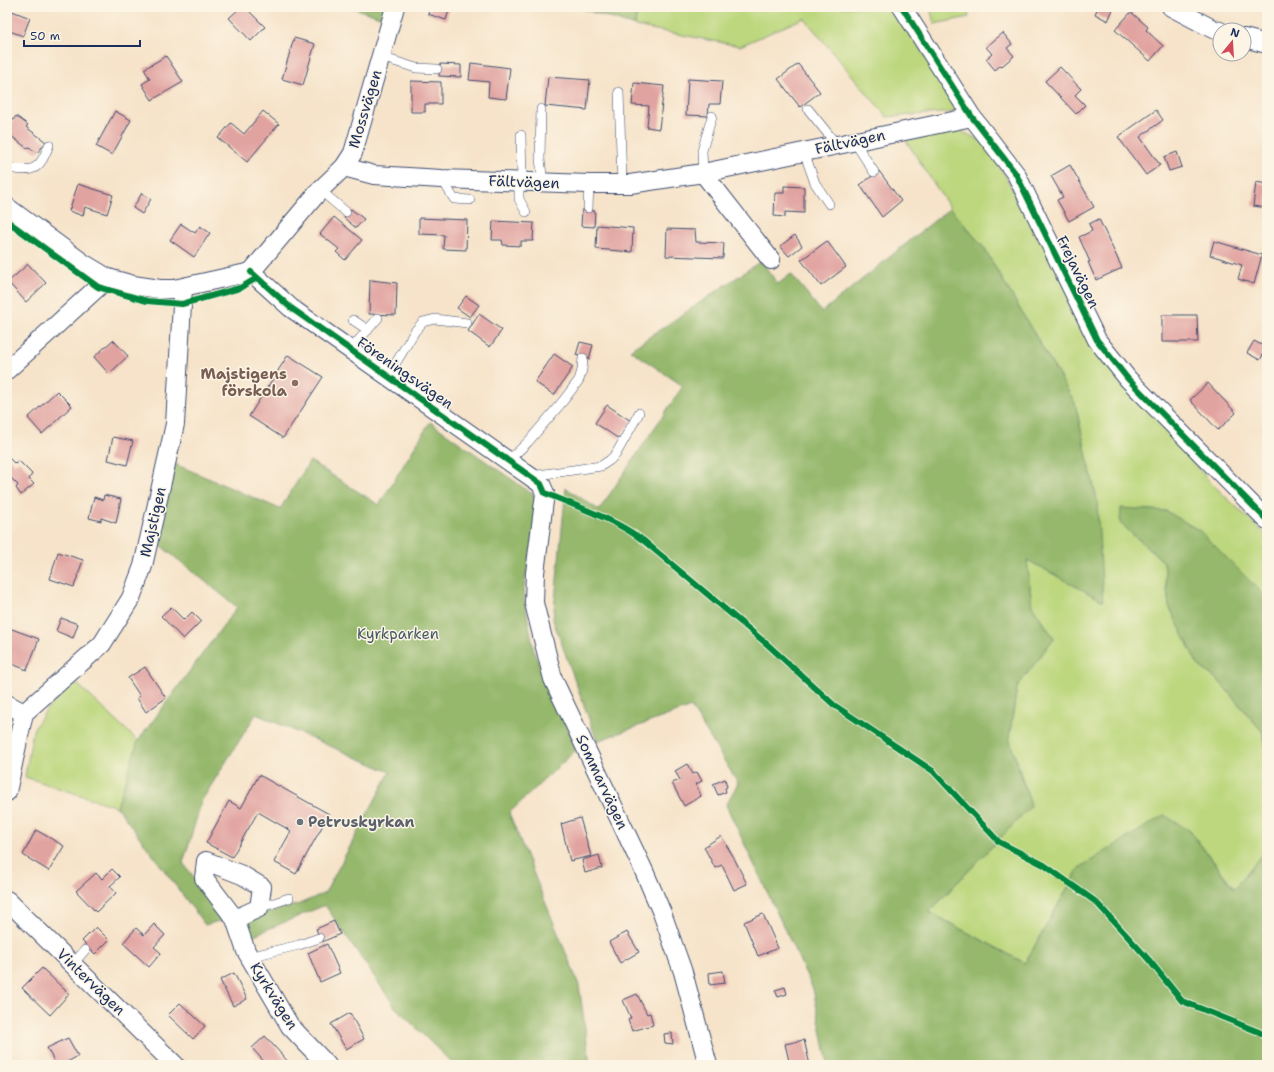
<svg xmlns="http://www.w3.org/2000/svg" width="1274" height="1072" font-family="'Shantell Sans',sans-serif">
	<rect width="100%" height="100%" fill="#fcf5e5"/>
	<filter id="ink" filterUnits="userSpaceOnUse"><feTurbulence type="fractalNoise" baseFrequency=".025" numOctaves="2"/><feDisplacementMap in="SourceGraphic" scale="8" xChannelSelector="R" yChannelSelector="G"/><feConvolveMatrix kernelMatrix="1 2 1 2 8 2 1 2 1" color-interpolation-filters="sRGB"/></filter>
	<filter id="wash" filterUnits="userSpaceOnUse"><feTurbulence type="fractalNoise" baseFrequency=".012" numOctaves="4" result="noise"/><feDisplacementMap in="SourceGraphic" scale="16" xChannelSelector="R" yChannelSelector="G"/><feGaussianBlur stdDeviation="0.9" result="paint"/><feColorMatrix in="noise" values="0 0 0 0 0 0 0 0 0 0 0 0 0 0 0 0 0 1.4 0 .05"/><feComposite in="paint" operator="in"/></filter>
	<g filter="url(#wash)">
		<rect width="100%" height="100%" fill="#f6e3c9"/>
		<g fill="#bcd77d" stroke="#6c836e">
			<path d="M637,7h254l61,88 2,17 -67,5 -83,-99 -64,28 -105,-20z"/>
			<path d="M930,7h37l2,10 -35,7z"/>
			<path d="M959,130l24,12 23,35 22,41 137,211 46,54 56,53v62l-67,-67 -34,-20 -45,-2 12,26 31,27 5,44 29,59 21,16 43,50 5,21v96l-32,41 -46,-59 -110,38 -54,95 -96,-51 102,-106 -22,-68 8,-51 37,-49 -22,-32 -5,-46 70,-59 -22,-98 -91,-155 -34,-40 -45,-69z"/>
			<path d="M75,682l63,59 -21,66 -92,-30 8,-47 14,-21z"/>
		</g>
		<g fill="#95b86c" stroke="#587465">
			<path d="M350,7h36l-3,11z"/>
			<path d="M577,7h60l-2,19z"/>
			<path d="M950,208l34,40 91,155 22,98 6,100 -76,-41 5,46 22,32 -37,49 -8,51 22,68 -102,106 96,51 54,-95 85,-53 25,15 45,59 33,-41v217h-439l-15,-76 -87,-184 12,-22 -47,-76 -94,34 -44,-121 13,-132 33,22 84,-124 -53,-36 131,-89 17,23 13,-10 31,38z"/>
			<path d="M430,422l111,78 -18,92 11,60 43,97 -68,64 70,172 11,80h-136l-59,-58 -70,-102 -78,33 -1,-16 9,-7 42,-10 28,-12 65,-121 -134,-58 -54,86 -19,63 43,56 -21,6 -88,-118 21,-66 99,-134 -81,-65 19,-78 105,45 30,-48 69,44z"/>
			<path d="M1121,508l45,3 34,20 67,67v154l-5,-21 -43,-50 -21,-16 -29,-59 -5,-44 -44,-39z"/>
		</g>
		<g id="blocks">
			<g fill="#e1a3a0">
				<path d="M241,7h4l20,20 -14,14 -22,-23z"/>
				<path d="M430,7h20l-4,13 -18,-6z"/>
				<path d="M1098,7h16l-6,14 -13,-7z"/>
				<path d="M7,9l23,9 -7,18 -16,-6z"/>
				<path d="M1131,12l17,15 -2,3 17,16 -13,15 -35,-31z"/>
				<path d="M1003,33l9,11 -5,4 7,8 -12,10 -1,-1 -6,5 -9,-11 6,-5 -6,-7z"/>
				<path d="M294,38l21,6 -12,41 -21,-6z"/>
				<path d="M166,56l17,26 -31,18 -10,-16 8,-5 -6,-10z"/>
				<path d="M471,63l39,5 -4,31 -18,-2 1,-15 -20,-2z"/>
				<path d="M440,64l21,1v12l-22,-1z"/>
				<path d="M798,64l22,28 -20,15 -22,-28z"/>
				<path d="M1060,67l21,22 -6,6 10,10 -9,9 -31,-33z"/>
				<path d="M548,77l42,3 -3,30 -42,-4z"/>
				<path d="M688,79l34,2 -2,23h-11l-1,12 -22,-1z"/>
				<path d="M411,81l30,1v22h-16v8h-14z"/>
				<path d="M634,83l30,3 -5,43 -12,-2 2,-21 -17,-1z"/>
				<path d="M1156,110l7,10 -23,17 20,28 -14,10 -28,-38z"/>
				<path d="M115,111l16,9 -19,35 -16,-9z"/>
				<path d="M263,111l16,13 -32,38 -29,-24 13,-15 13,11z"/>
				<path d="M16,116l12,9 -2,2 20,15 -9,11 -8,-6 -2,1 -20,-15v-5z"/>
				<path d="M1177,152l5,15 -13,4 -5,-14z"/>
				<path d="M1070,165l24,42 -25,14 -12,-21 6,-3 -12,-21z"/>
				<path d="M879,171l22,30 -19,16 -22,-32z"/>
				<path d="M1256,182l11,2v24l-14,-2z"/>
				<path d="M78,184l35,11 -6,19 -22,-7 -2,9 -14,-5z"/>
				<path d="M784,186l20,1v26l-19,-1v5l-11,-1 1,-23h9z"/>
				<path d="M142,193l9,6 -9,15 -9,-6z"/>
				<path d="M351,209l13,10 -8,9 -12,-10z"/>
				<path d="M582,210l13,1 -1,16 -13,-1z"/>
				<path d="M334,217l28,23 -17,20 -9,-8 3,-3 -19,-15z"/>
				<path d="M419,218l48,2 -1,30 -23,-1 1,-14 -25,-1z"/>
				<path d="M1099,219l23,49 -26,12 -8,-18h2l-11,-25 13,-6 -3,-7z"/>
				<path d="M493,221l41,2 -1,18h-12v5l-18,-1 -1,-5h-10z"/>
				<path d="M181,224l14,9 5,-7 10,7 -16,24 -24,-17z"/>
				<path d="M597,225l36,3 -1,24 -36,-3z"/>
				<path d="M667,229l28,1 1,12 28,1 -1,15 -57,-2z"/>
				<path d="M795,235l7,11 -13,10 -9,-10z"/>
				<path d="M827,241l19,26 -25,19 -20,-26z"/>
				<path d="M1214,241l48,14 -8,29 -16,-5 4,-14 -32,-10z"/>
				<path d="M28,264l18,19 -20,19 -18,-20z"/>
				<path d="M370,280l27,3 -1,32 -27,-1z"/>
				<path d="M466,296l13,9 -9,12 -13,-9z"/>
				<path d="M479,314l23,16 -12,17 -22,-16z"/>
				<path d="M1162,315h35l1,27h-36z"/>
				<path d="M113,340l15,16 -19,18 -15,-17z"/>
				<path d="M1254,341l13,7 -7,12 -13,-7z"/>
				<path d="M580,342l13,3 -4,14 -13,-4z"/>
				<path d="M554,354l19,13 -19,28 -19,-13z"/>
				<path d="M288,355l35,22 -40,61 -34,-22z"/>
				<path d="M1208,383l28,30 -18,17 -28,-30z"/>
				<path d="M57,391l15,15 -30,28 -14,-16z"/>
				<path d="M607,405l24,16 -12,18 -24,-16z"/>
				<path d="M113,437l20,4 -6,24 -19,-5z"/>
				<path d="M7,456l8,8 4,-3 13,13 -3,5 5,5 -13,11 -5,-7 2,-3 -11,-11z"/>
				<path d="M104,495l17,4 -5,24 -15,-5v3l-12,-3 5,-21 9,3z"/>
				<path d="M58,552l25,8 -9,27 -24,-8z"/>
				<path d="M171,607l13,13 8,-8 9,9 -18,18 -22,-23z"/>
				<path d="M61,618l17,6 -5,14 -17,-7z"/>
				<path d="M9,628l30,11 -12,31 -20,-8v-28z"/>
				<path d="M145,667l21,31 -20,14 -9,-14 3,-2 -12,-18z"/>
				<path d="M687,764l6,10 4,-2 5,9 -6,3 5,12 -17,10 -12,-23 8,-3 -5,-9z"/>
				<path d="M259,775l70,39 -33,60 -22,-12 17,-31 -33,-19 -26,45 -26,-14 23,-42 12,7z"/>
				<path d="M725,779l2,8 -2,1 1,4 -8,3 -5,-11z"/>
				<path d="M580,818l11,38 -21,5 -9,-37z"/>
				<path d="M36,830l28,16 -15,25 -26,-16z"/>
				<path d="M721,836l13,22 13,26 -13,6 -12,-25 -7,3 -11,-21z"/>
				<path d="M599,855l3,13 -17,5 -3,-13z"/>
				<path d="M112,869l8,8 -10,9 6,7 -20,19 -20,-21 20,-18 6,6z"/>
				<path d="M763,914l15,34 -20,8 -14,-34z"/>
				<path d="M334,921l6,13 -18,8 -6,-13z"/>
				<path d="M154,924l11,11 -11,12 7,6 -12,14 -26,-24 13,-15 8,7z"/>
				<path d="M96,927l13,13 -14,14 -13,-13z"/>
				<path d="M627,932l12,20 -19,11 -11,-21z"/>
				<path d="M327,944l13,29 -20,9 -12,-29z"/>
				<path d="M42,968l27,26 -19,21 -28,-27z"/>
				<path d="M723,971l2,12 -15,2 -1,-12z"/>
				<path d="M234,973l13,26 -14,7 -13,-26z"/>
				<path d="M785,987l2,7 -9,3 -3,-7z"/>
				<path d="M637,994l10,20 3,-1 3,12 -21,6 -4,-11 3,-2 -8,-18z"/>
				<path d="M180,1003l25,23 -12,13 -25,-24z"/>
				<path d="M350,1013l14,26 -18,10 -15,-25z"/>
				<path d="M672,1033l1,11 -8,-1 -1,-9z"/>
				<path d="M265,1036l26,29h-24l-15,-17z"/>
				<path d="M68,1038l10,18 -16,9h-6l-9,-17z"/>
				<path d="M804,1040l6,25h-20l-5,-21z"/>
			</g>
		</g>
	</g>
	<g filter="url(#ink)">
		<use href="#blocks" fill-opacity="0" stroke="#3c4a6e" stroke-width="1"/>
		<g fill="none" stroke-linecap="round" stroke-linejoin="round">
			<g stroke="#3c4a6e" stroke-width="10">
				<g id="service">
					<path d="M381,57l35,11 21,1"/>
					<path d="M619,92l3,92"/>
					<path d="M541,109l-1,50 3,24"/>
					<path d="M808,109l29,36"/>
					<path d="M521,135l1,47"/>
					<path d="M854,141l20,31"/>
					<path d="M804,152l11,31 14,21"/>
					<path d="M7,168c27,4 32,3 42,-23"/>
					<path d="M703,173l-1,-22 10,-35"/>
					<path d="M442,179l12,20 16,1"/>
					<path d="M519,182v17l7,13"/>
					<path d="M320,190l26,22"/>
					<path d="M588,208l1,-24"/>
					<path d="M353,320l15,10"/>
					<path d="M350,350l28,-32"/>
					<path d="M388,376l27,-45 8,-9 12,-3 32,4"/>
					<path d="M508,461l20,-19 35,-41 16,-21 3,-10 1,-12"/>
					<path d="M531,476l70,-10 9,-6 6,-6 23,-41"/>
					<path d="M259,908l30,-10"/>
					<path d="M249,957l50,-12 20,-7"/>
					<path d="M73,964l12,-14"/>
				</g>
			</g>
			<g stroke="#3c4a6e" stroke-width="20">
				<g id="minor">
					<path d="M902,7l70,110 44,57 81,166 31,39 139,141"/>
					<path d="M1171,7l42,22 7,2"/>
					<path d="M1244,38l23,6"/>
					<path d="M344,167l30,8 68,4 147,5h41l73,-11 68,87"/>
					<path d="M703,173l269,-56"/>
					<path d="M7,207l76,56 25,15 25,7 27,4h14l77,-17"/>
					<path d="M251,272l40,36 250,176 4,9 -10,80 -1,30 19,76 91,192 18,42 21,59 25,93"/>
					<path d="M251,272l69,-82 24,-23 9,-14 42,-146"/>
					<path d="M7,370l101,-92"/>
					<path d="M7,704l17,9"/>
					<path d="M24,713l78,-69 29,-46 12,-32 32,-142 8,-136"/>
					<path d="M7,792l17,-79"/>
					<path d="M7,900l168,165"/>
					<path d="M235,919l24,-11 3,-21 -20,-12 -36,-14 -2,17 31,41 11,32 44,75 37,39"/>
				</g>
			</g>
			<use href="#service" stroke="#fff" stroke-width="9"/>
			<use href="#minor" stroke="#fff" stroke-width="18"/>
			<g stroke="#fcf5e5" stroke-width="8">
				<g id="cycleway">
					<path d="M902,7l70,110 44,57 81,166 31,39 139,141"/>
					<path d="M7,221l91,66 49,14 35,3 58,-16 17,-10"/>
					<path d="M251,272l40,36 229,161 21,15 4,9c33,14 70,26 99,48l124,104 66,60 99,66 66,71 45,23 52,37 53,58 33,41 77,31 8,5"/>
				</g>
			</g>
			<use href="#cycleway" stroke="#00873e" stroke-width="6"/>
		</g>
	</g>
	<circle fill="#8d6e63" stroke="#fcf5e5" stroke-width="1.5" cx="295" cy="383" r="4"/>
	<circle fill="#6b7280" stroke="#fcf5e5" stroke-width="1.5" cx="300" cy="822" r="4"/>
	<g text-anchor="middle" stroke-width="3" stroke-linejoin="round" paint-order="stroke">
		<g font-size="15" fill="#1b2f5e" stroke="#fcf5e5">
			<text transform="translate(365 109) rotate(-73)" y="5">Mossvägen</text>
			<text transform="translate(850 142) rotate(-12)" y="5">Fältvägen</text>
			<text transform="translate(524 182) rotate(2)" y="5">Fältvägen</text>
			<text transform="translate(1078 272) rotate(64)" y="5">Frejavägen</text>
			<text transform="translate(405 373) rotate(35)" y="5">Föreningsvägen</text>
			<text transform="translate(153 522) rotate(-77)" y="5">Majstigen</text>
			<text transform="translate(602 782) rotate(65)" y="5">Sommarvägen</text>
			<text transform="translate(91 982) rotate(44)" y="5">Vintervägen</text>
			<text transform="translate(274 996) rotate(58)" y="5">Kyrkvägen</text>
		</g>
		<g font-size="15" font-weight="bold" fill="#785e54" stroke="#fcf5e5" text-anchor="end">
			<text x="287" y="379">Majstigens<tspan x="287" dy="17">förskola</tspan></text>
		</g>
		<g font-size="15" fill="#435966" stroke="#fcf5e5">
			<text x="398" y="639">Kyrkparken</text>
		</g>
		<g font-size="15" font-weight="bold" fill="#5b616d" stroke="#fcf5e5" text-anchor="start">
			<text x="308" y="827">Petruskyrkan</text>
		</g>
	</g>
	<rect width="1274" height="1072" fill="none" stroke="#fcf5e5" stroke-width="24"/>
	<g transform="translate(1232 42) rotate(18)"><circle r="19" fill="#fcf5e5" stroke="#a2a6af"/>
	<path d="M0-3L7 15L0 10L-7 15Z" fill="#d1495b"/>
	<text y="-6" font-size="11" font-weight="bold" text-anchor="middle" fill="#1b2f5e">N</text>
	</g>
	<path d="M24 40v6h116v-6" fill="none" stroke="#1b2f5e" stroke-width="2"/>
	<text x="30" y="40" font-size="12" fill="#1b2f5e" stroke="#fcf5e5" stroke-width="3" paint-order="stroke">50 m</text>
</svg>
